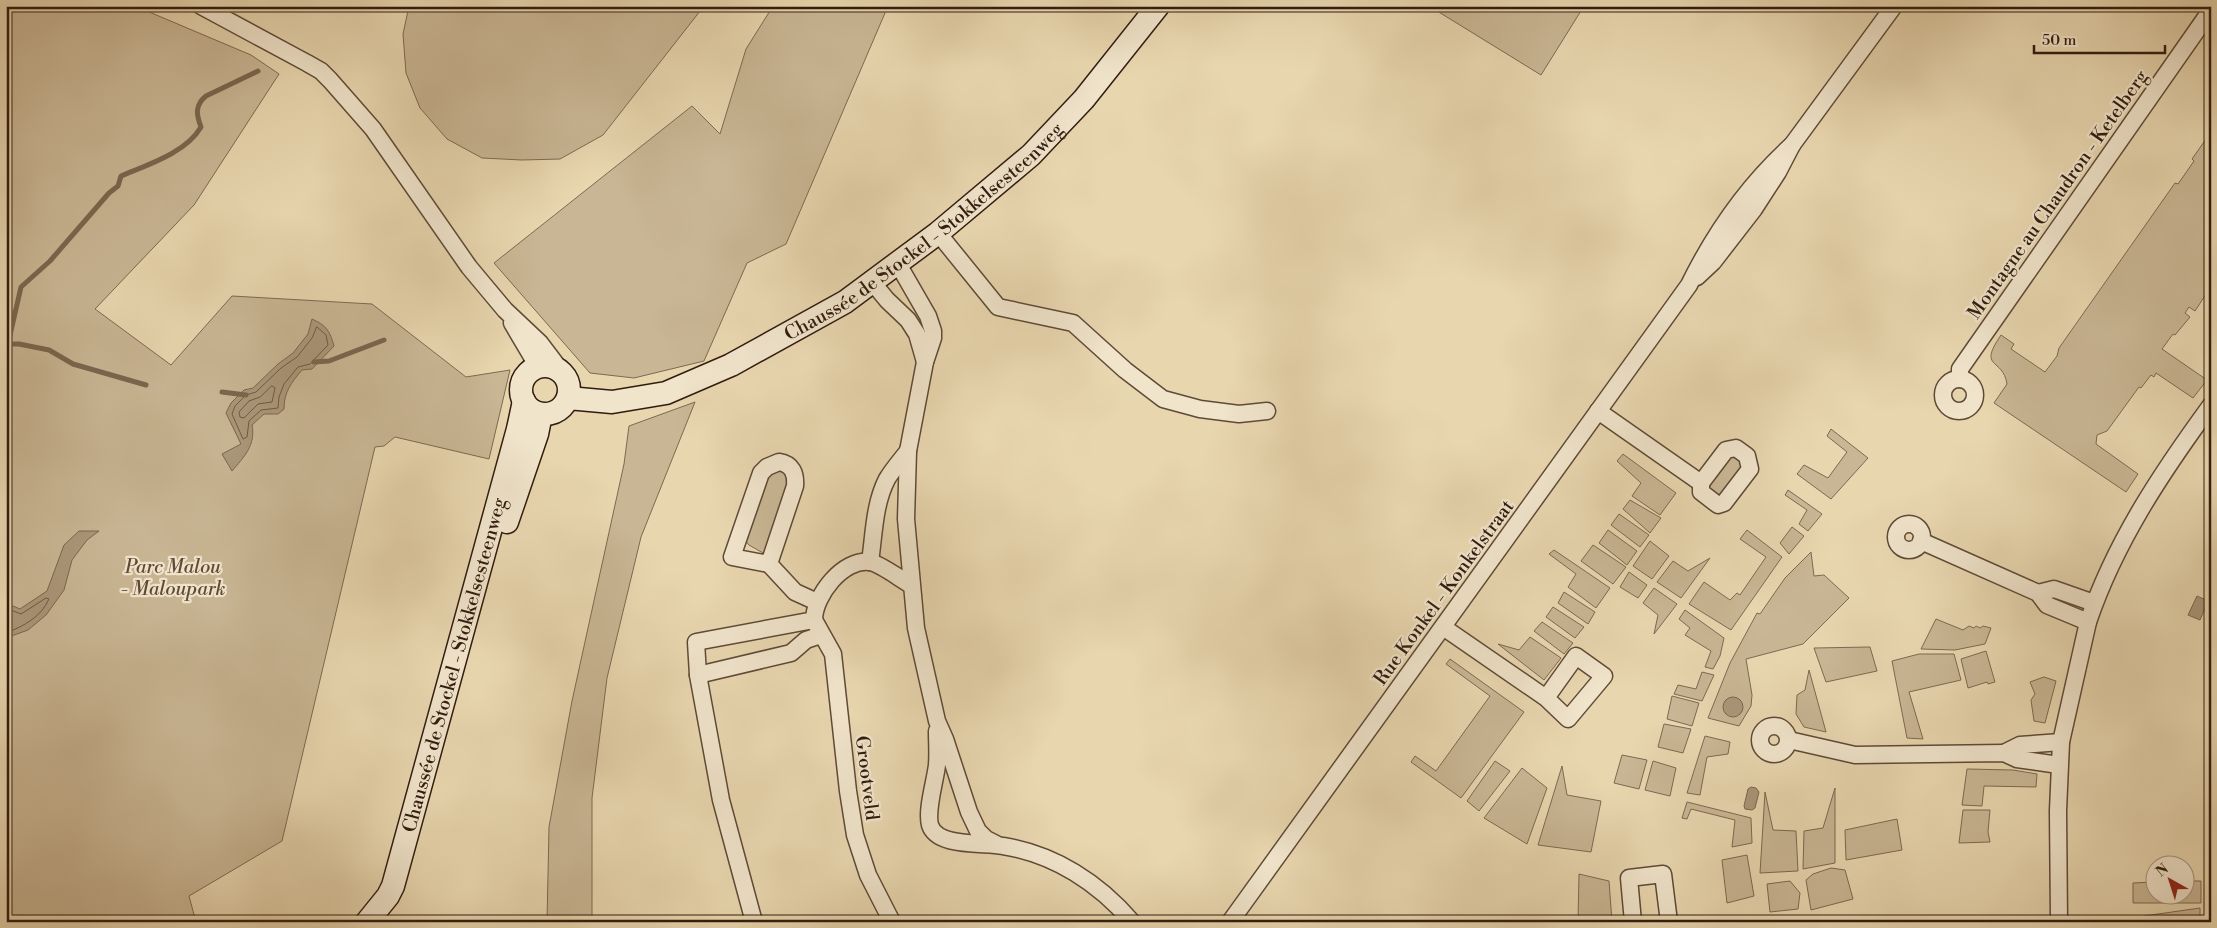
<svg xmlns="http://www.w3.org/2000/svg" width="2217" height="928" font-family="'Libre Bodoni',serif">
	<rect width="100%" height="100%" fill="#e8d6af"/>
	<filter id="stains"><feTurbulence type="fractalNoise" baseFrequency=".004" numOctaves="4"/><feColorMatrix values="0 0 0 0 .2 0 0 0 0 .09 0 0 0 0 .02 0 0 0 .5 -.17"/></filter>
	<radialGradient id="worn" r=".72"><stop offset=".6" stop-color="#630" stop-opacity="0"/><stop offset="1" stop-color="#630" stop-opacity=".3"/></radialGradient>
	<g fill="#c9b694" stroke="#7d6952">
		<path d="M6,6h129l116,49 28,19 -85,131 -99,104 76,56 61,-69 140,8 94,73 44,-7 -21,89 -94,-22 -11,9 -9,1 -93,394 -93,55 7,26h-190z"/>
		<path d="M409,6h295l-101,129 -43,24 -38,1 -40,-2 -35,-19 -27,-31 -14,-35 -3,-39z"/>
		<path d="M773,6h115l-102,238 -39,19 -43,98 -70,17 -44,-5 -96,-110 198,-157 28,28 26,-85z"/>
		<path d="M1429,6h155l-43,69z"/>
		<path d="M2211,132v161l-3,-2 -13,20 -6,-4 -4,6 5,4 -15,18 -2,-1 -11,15 45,31 -14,18 -37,-25 -2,4 -3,-2 -10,13 -2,-1 -32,44 -10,4 -1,9 42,30 -12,18 -132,-89 13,-19c-4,-27 -30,-14 -6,-49l13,9 -3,5 34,23 12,-16 2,-8 116,-165 3,1 16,-23 -2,-2z"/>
		<path d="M695,402l-54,135 -34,141 -15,120v124h-45l2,-95 23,-126 52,-237 5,-38z"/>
		<path d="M1831,429l37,29 -37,41 -34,-25 7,-9 24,13 19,-26 -20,-16z"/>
		<path d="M1623,454l53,39 -16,22 -28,-19 9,-13 -24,-22z"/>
		<path d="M1734,455l4,2 6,13 -23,27 -11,-6c-3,-13 12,-32 24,-36z"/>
		<path d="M780,468l10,9 -22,72 -5,4 -14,-8 -4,-5 19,-63z"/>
		<path d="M1788,490l34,24 -14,17 -9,-7 8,-14 -22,-15z"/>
		<path d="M1630,500l31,18 -11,15 -27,-24z"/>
		<path d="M1619,514l30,21 -9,12 -29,-22z"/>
		<path d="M1792,527l12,9 -15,18 -9,-11z"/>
		<path d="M1608,530l29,21 -10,14 -28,-22z"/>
		<path d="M1747,530l35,27 -51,73 -42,-26 15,-22 26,18 7,-7 3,2 26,-38 -26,-18z"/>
		<path d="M1650,541l19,15 -17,23 -19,-13z"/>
		<path d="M1593,545l33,22 -13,17 -32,-23z"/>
		<path d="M1554,550l56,38 -14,20 -28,-21 8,-13 -27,-20z"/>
		<path d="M1811,552l3,24 10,-1 25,23 -46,46 -57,15 6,36 -1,11 -12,20 -31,-8 22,-55 27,-50 3,1 25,-36z"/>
		<path d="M1710,558l-29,40 -24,-16 16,-21 15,10z"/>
		<path d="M1629,572l18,13 -9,13 -18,-11z"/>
		<path d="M1654,588l23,16 -23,30 4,-19 -15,-12z"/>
		<path d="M1564,592l31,20 -7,12 -30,-21z"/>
		<path d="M1553,607l31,20 -9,11 -29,-21z"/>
		<path d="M1685,610l39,28 -4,18 -7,13 -8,-2 6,-16 -26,-16 5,-7 -11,-9z"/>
		<path d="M1936,619l27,11 6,-4 5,2 2,-2 4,2 3,-2 8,2 -6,16 -30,6 -34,-1z"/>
		<path d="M1542,622l31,21 -9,11 -30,-23z"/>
		<path d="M1530,637l31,21 -17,22 -46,-36 21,6z"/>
		<path d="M1870,647l7,24 -51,11 -12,-34z"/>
		<path d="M1986,651l9,31 -7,2 -1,-2 -19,6 -7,-29z"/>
		<path d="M1919,654h35l7,26 -52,12 14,47 -16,-1 -15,-77z"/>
		<path d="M1450,659l74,53 -63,86 -50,-36 4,-6 21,15 54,-75 -44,-32z"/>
		<path d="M1809,670l17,62 -22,-5 -8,-13 1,-19 8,-5z"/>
		<path d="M1702,672l12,3 -12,26 -28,-7 4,-9 18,4z"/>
		<path d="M2044,677l12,4 -11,42 -11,-2 -3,-21 4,-6 -5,-12z"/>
		<path d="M1672,696l27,7 -7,23 -25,-7z"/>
		<path d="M1664,724l27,5 -8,24 -25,-6z"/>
		<path d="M1705,736l25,6 -2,12 -21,3 -7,38 -13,-2z"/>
		<path d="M1622,755l25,5 -8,29 -25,-6z"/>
		<path d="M1495,761l15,10 -31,40 -12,-10z"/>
		<path d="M1653,761l23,7 -6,28 -25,-6z"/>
		<path d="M1562,766l5,29 34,6 -10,51 -53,-7z"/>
		<path d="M1522,768l25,20 -20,56 -43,-26z"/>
		<path d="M1967,769l46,1 24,4 -1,13 -52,-1 -2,20 -20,-1z"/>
		<path d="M1835,788v75l-32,6 1,-38 19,-3z"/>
		<path d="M1765,792l8,38 23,1 2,40 -38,2z"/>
		<path d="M1687,802l64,16 1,25 -20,4 3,-27 -44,-11 -4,10 -5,-1z"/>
		<path d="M1963,810h27l-2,22 2,10 -31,1z"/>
		<path d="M1897,819l5,31 -56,10 -1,-30z"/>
		<path d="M1747,855l7,41 -27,7 -5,-43z"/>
		<path d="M1831,868l14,2 8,29 -42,11 -5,-30 7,-6z"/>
		<path d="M1579,874l30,7 3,41h-34z"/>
		<path d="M1790,881l10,12 -2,16 -28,3 -3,-28z"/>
		<path d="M2185,881h16v22h-68v-20l21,-1v14h30z"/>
		<path d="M2200,908v14h-56v-6z"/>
	</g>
	<g fill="#aa9779" stroke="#7a664f">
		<path d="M312,319c14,6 18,12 22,27l-22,23 -10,1c-11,13 -18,22 -18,39l-6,5h-14l-12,11c4,20 -8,32 -20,46l-10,-17 19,-10 -15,-31 5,-10 13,-13 9,-2 25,-24 15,-11 15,-19z"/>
		<path d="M79,531h20l-12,9 -15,20 -8,30 -18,25 -18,15 -22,8v-35l14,6 27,-18 17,-46z"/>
		<path d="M2197,596l11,5 -8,19 -12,-5z"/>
		<circle cx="1733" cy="707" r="10"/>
		<path d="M1751,787l5,1 3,4 -4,16 -3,2 -7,-1 -1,-3 4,-17z"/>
	</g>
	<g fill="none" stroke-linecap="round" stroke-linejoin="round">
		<g stroke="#6e5a44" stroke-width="1">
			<path d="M317,327l9,8 2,10 -18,19 -12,3 -14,17 -5,13 -1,11 -17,2 -12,11 -2,16 -4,2 -11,-25 3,-8 11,-11 10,-3 25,-24 16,-11 15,-19z"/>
			<path d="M272,386l3,2 -3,14 -14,2 -14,14 -4,-1 -1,-5 10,-11 11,-4z"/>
			<path d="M6,608l15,6 25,-16 3,1c-8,18 -25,27 -43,34"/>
		</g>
		<g stroke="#7a664f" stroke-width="5">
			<path d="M6,344h13l30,6 24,14 73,21"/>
			<path d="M8,344l13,-57 29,-26 59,-68 9,-7 3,-10c26,-11 65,-23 80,-49 -5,-13 -6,-22 5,-31l52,-25"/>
			<path d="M314,362l15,-1 55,-21"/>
			<path d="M222,392l24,3"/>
		</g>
		<g stroke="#5f4a37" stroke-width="19">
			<g id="street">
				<path d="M201,6l106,57 14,8 9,9 43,49 96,138 36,43 35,33 22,29"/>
				<path d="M938,233l60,74 75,16 52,47 38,29 37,10 39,5 28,-3"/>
				<path d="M898,264l30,52 5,15v7l-8,24 -17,89 -2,68 10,109 21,93 8,18 24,73 9,19 8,8 10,5"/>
				<path d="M1697,277l16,-15 41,-53 24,-37 14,-27 102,-139"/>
				<path d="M873,283l14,17 21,20 9,14 8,28"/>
				<path d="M512,323l26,44"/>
				<circle cx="1959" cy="395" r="16"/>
				<path d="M1960,379v-10l251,-359"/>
				<path d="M1598,411l103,72"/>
				<path d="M1736,448l11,8 3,13 -26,34 -6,2 -17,-13v-9l25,-33z"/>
				<path d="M779,462c13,2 17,11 16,24l-26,78 -37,-7 29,-84 6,-6z"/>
				<circle cx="1909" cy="537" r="13"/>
				<path d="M1921,541l117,52 9,12 41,17"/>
				<path d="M870,562c4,-27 4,-58 17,-83 6,-10 14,-19 21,-28"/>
				<path d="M769,564l26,28 22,10"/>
				<path d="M2038,593l16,-4 40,14"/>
				<path d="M814,620l19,34 15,137 7,44 13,40 24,47"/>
				<path d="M1443,627l103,71 22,21 36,-43 -28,-20 -30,42"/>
				<path d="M698,675l93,-22 15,-13 15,-5"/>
				<circle cx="1774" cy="740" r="14"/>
				<path d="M937,731c0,11 1,23 0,34 -2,17 -11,45 -7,60 7,23 55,17 73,21 51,8 96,37 129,76"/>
				<path d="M1789,740l66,15 149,-2 13,6 42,6"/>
				<path d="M2004,753l16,-8 41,-3"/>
				<path d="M754,922l-33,-122 -23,-125 -2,-33 118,-22c0,-24 29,-62 56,-58 11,2 30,17 41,23"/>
				<path d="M1230,922l459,-637c25,-51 60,-101 103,-140"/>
				<path d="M1633,922l-4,-44 34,-4 6,48"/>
				<path d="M2059,922l-1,-111 3,-69 27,-120c27,-80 74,-150 123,-217"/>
			</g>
		</g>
		<g stroke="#311c0f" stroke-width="25">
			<g id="secondary">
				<circle cx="545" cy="390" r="24"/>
				<path id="s1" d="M568,398l44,4 54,-9 65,-28 114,-63 93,-69 93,-78 53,-56 74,-93"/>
				<path d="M507,522l30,-88 4,-20"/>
				<path id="s2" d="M367,922l21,-26 5,-10 125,-457 6,-28"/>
			</g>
		</g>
		<use href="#street" stroke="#f0e4cb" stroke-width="16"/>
		<use href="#secondary" stroke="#f0e4cb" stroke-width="22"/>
	</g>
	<g text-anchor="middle" stroke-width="4.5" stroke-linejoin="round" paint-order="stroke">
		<g font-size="19" fill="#311c0f" stroke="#f0e4cb">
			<text transform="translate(2057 194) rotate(-55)" y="7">Montagne au Chaudron - Ketelberg</text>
			<text dy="7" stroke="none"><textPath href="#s1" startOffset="405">Chaussée de Stockel - Stokkelsesteenweg</textPath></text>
			<text transform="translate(1443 592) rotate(-54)" y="7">Rue Konkel - Konkelstraat</text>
			<text dy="7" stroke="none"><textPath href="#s2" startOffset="274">Chaussée de Stockel - Stokkelsesteenweg</textPath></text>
			<text transform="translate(868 778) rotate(83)" y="7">Grootveld</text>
		</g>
		<g font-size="19" font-style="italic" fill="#5f4a37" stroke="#f0e4cb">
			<text x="173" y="573">Parc Malou<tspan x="173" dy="22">- Maloupark</tspan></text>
		</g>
	</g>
	<rect width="2217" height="928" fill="none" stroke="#e8d6af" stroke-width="25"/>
	<rect x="8" y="8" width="2202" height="913" fill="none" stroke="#311c0f" stroke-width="2.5"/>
	<rect x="12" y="12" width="2192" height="903" fill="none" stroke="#311c0f"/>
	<g transform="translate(2170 880) rotate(321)"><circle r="24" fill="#f0e4cb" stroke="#a49480"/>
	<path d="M0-4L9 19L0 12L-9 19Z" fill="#8f2418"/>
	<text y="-8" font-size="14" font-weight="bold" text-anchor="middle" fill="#311c0f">N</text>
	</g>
	<path d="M2034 45v8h131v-8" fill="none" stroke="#311c0f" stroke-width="2.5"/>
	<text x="2042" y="45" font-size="15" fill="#311c0f" stroke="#f0e4cb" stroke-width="4" paint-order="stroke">50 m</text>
	<rect width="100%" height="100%" filter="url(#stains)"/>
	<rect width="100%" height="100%" fill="url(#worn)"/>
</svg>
